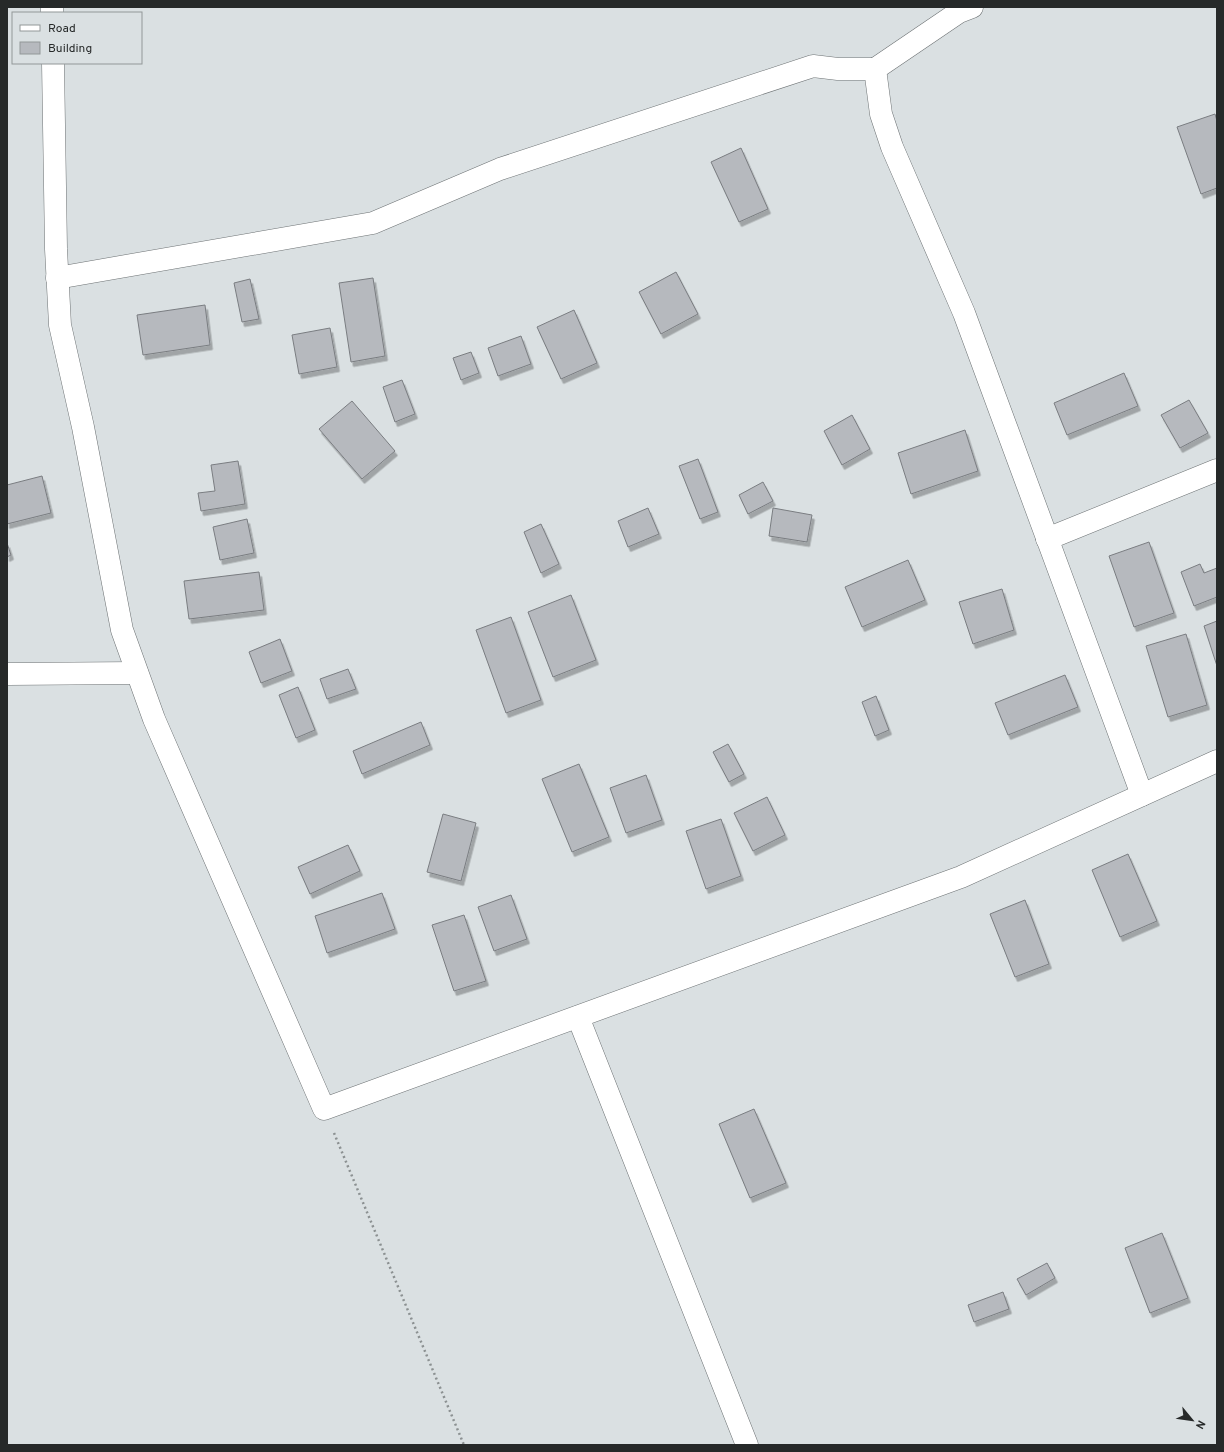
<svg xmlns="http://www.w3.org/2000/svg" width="1224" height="1452" font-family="Overpass,sans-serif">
	<defs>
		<filter id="shadow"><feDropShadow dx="2.5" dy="4.5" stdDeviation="0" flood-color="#0004"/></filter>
	</defs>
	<rect width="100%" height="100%" fill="#dae0e2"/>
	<g fill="#b6b9be" stroke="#7a7d81" filter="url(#shadow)">
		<path d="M1215,114l2,7v67l-16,6 -24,-67z"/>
		<path d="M741,148l27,61 -29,13 -28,-60z"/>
		<path d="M676,272l22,42 -37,20 -22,-42z"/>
		<path d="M373,278l12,78 -34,6 -12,-79z"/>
		<path d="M250,279l9,40 -17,3 -8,-39z"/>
		<path d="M205,305l5,40 -67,10 -6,-40z"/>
		<path d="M574,310l23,53 -36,16 -24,-52z"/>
		<path d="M330,328l7,39 -38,7 -7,-39z"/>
		<path d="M521,336l10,28 -33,12 -10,-28z"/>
		<path d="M471,352l8,21 -18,7 -8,-22z"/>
		<path d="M1124,373l14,33 -71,29 -13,-32z"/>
		<path d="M402,380l13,34 -20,8 -12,-35z"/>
		<path d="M1189,400l19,33 -28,15 -19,-33z"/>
		<path d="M352,401l43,50 -33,28 -43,-50z"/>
		<path d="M852,415l18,34 -28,16 -18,-34z"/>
		<path d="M965,430l13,41 -67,23 -13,-41z"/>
		<path d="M698,459l20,53 -18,7 -21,-53z"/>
		<path d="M238,461l7,43 -44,7 -3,-18 17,-2 -4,-26z"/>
		<path d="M42,476l9,37 -44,11v-39z"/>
		<path d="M763,482l10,19 -25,13 -9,-19z"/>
		<path d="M648,508l11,26 -31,13 -10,-26z"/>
		<path d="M773,508l39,7 -5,27 -38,-6z"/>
		<path d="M247,519l7,34 -34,7 -7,-33z"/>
		<path d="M541,524l18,40 -18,9 -17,-41z"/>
		<path d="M1149,542l25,71 -40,14 -25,-71z"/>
		<path d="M7,543l4,12 -4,2z"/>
		<path d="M908,560l17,40 -63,27 -17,-40z"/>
		<path d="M1200,564l4,9 13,-5v29l-23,9 -13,-34z"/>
		<path d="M259,572l5,38 -75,9 -5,-38z"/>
		<path d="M1002,589l12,41 -41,14 -14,-42z"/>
		<path d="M571,595l25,65 -43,17 -25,-65z"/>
		<path d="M511,617l30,83 -35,13 -30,-83z"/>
		<path d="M1217,621v45l-13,-40z"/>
		<path d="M1186,634l21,71 -39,12 -22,-71z"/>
		<path d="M280,639l12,32 -31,12 -12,-31z"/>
		<path d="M348,669l8,20 -29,10 -7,-20z"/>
		<path d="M1065,675l13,32 -70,28 -13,-32z"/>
		<path d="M298,687l17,43 -19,8 -17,-43z"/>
		<path d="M876,696l13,34 -14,6 -13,-34z"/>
		<path d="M421,722l9,23 -68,29 -9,-23z"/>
		<path d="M728,744l16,30 -15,8 -16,-30z"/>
		<path d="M579,764l30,73 -37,15 -30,-73z"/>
		<path d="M646,775l16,45 -36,13 -16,-45z"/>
		<path d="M767,797l18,38 -32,16 -19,-38z"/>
		<path d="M443,814l33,9 -15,58 -34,-9z"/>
		<path d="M721,819l20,57 -35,13 -20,-58z"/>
		<path d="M348,845l12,26 -50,23 -12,-27z"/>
		<path d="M1128,854l29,67 -37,16 -28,-67z"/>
		<path d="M382,893l13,36 -68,24 -12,-37z"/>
		<path d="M511,895l16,44 -33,12 -16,-44z"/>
		<path d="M1025,900l24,64 -34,13 -25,-63z"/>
		<path d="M464,915l22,66 -32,10 -22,-66z"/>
		<path d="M754,1109l32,74 -36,15 -31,-74z"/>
		<path d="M1162,1233l26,65 -38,15 -25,-65z"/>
		<path d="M1047,1263l8,15 -29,17 -9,-16z"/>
		<path d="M1003,1292l6,17 -35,13 -6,-17z"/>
	</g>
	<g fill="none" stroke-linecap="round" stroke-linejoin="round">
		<g stroke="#6d7274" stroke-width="23">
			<g id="minor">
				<path d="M52,7v6"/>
				<path d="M53,63l3,186 4,76 23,102 39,203 32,89 170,390 637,-232 256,-116"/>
				<path d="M875,69l84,-57 13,-5"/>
				<path d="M57,278l316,-55 127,-54 313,-103 25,3h37l6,45 11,33 72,166 178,482"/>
				<path d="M1047,539l170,-69"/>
				<path d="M7,674l130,-1"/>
				<path d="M578,1017l169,428"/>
			</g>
		</g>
		<path stroke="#8c9192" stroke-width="2.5" stroke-dasharray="2 3" stroke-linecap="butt" d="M334,1133l130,312"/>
		<use href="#minor" stroke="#fff" stroke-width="22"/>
	</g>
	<rect width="1224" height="1452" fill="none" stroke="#262929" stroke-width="16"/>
	<rect x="12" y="12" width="130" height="52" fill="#dae0e2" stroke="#929798"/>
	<rect x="20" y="25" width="20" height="6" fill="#ffffff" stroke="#929798"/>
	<text x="48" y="32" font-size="12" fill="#262929">Road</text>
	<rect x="20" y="42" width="20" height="12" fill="#b6b9be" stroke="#929798"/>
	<text x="48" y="52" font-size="12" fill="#262929">Building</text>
	<g transform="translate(1192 1420) rotate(119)" stroke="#dae0e2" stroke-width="3" paint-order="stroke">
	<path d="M0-3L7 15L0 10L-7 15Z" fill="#262929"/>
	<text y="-6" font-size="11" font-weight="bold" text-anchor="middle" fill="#262929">N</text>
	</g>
</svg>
